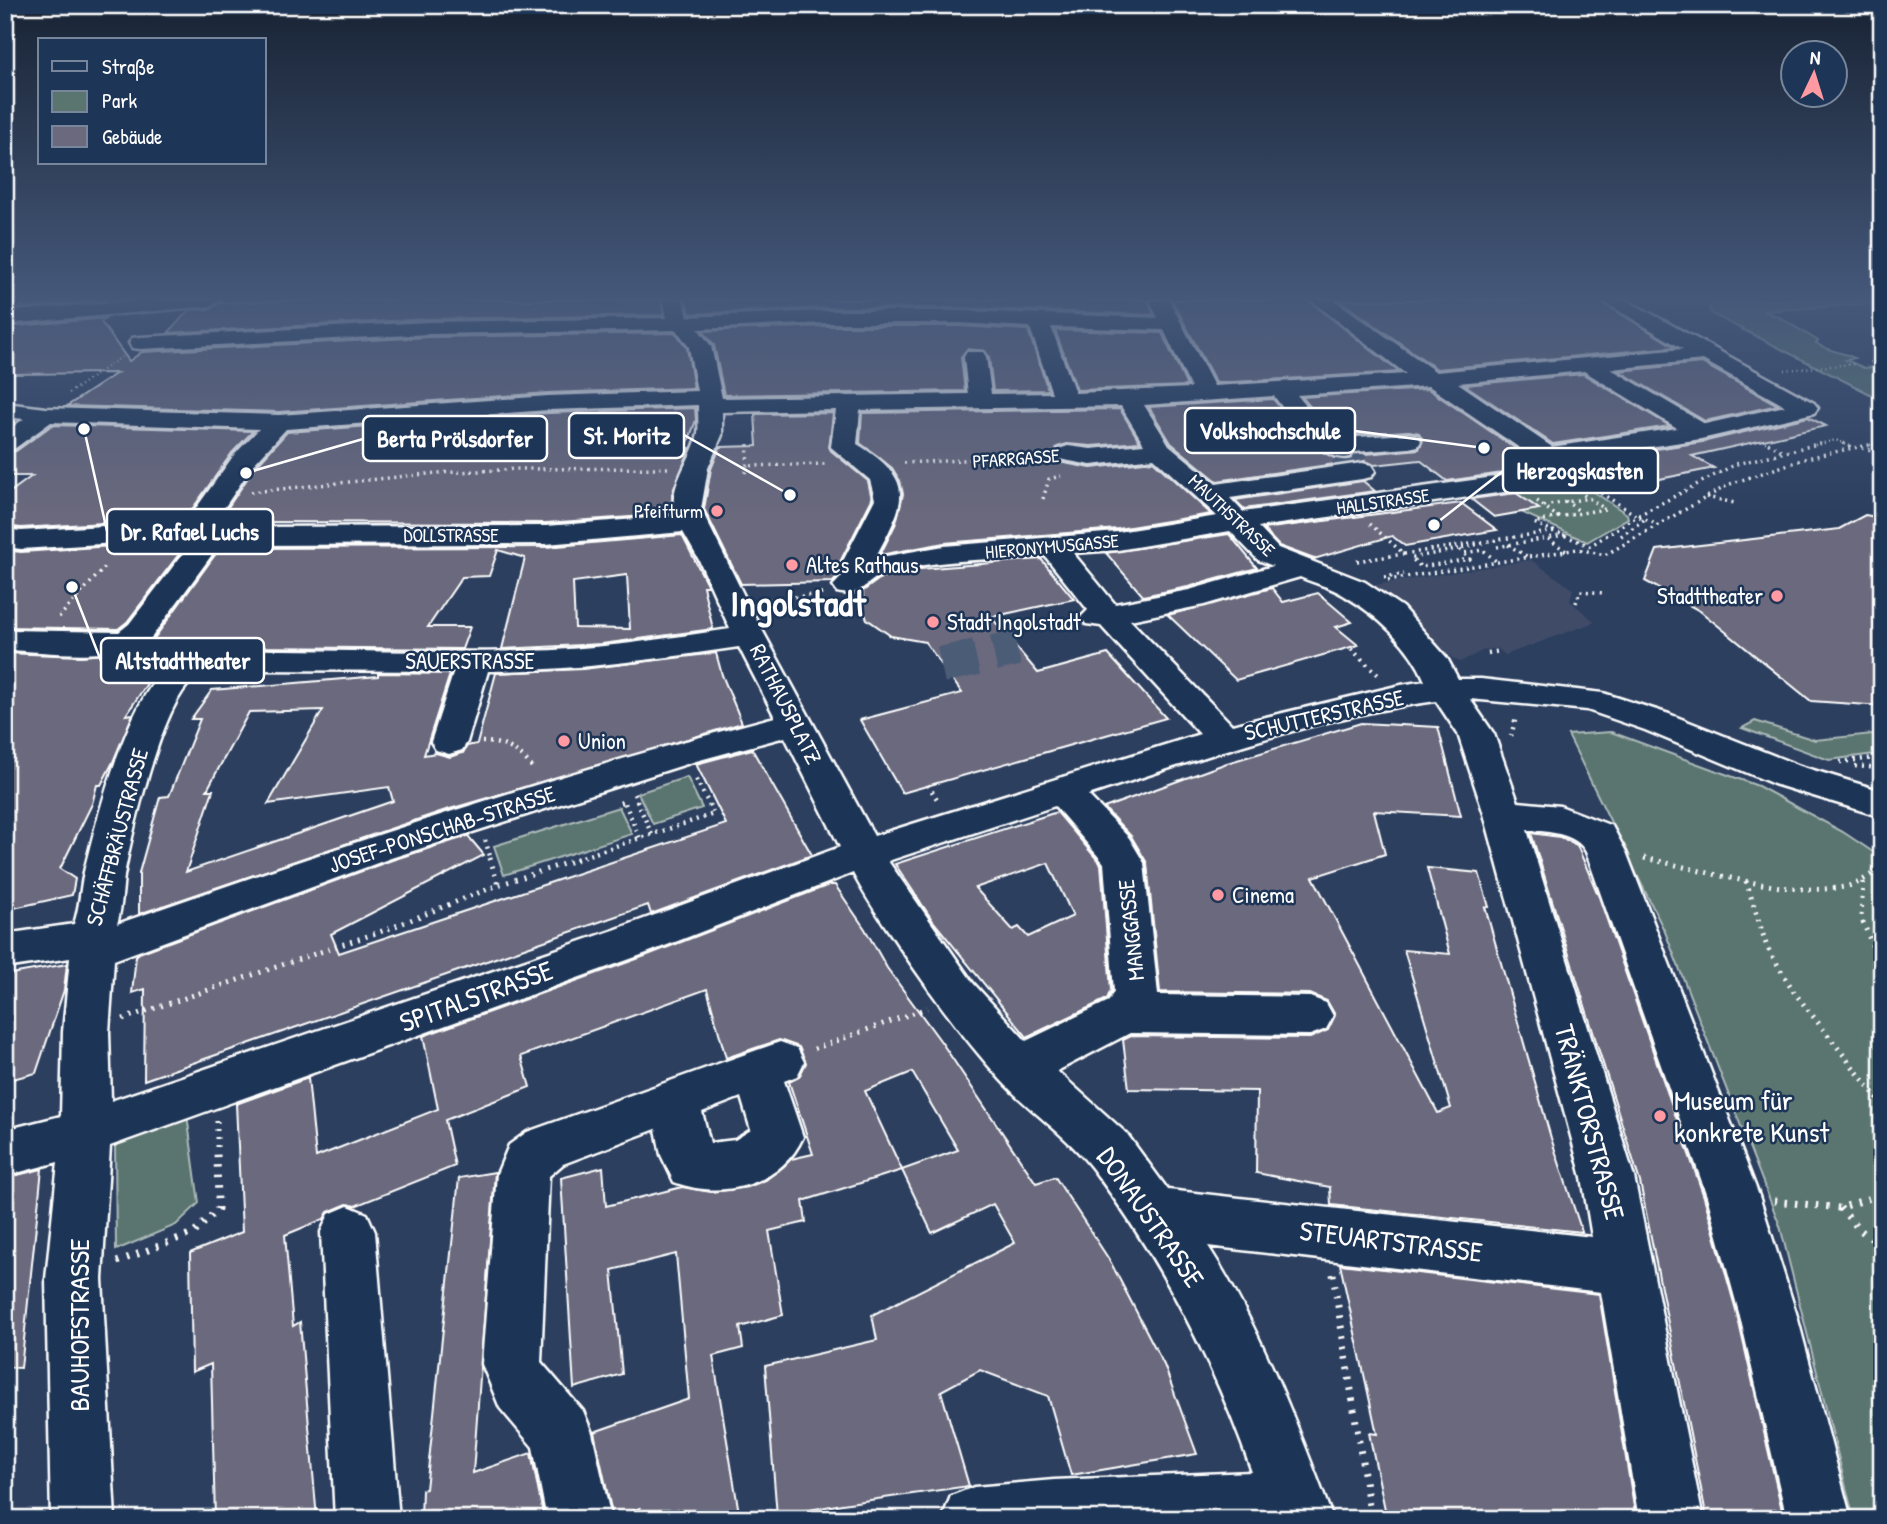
<svg xmlns="http://www.w3.org/2000/svg" width="1887" height="1524" font-family="'Patrick Hand',sans-serif">
	<rect width="100%" height="100%" fill="#2c3f5f"/>
	<filter id="ink" filterUnits="userSpaceOnUse"><feTurbulence type="fractalNoise" baseFrequency=".0143" numOctaves="2"/><feDisplacementMap in="SourceGraphic" scale="14" xChannelSelector="R" yChannelSelector="G"/><feConvolveMatrix kernelMatrix="1 2 1 2 8 2 1 2 1" color-interpolation-filters="sRGB"/></filter>
	<g filter="url(#ink)">
		<path fill="#3f4c68" d="M1531,560l42,29 -3,12 25,21 -90,33 -8,-7 -13,2 -24,12 -6,-3 -85,-73z"/>
		<g fill="#5a7470" stroke="#acbab8" stroke-width="2">
			<path d="M1715,300h167v3l-119,8 16,6 39,24 -2,2c11,8 26,9 39,15l-9,2 18,8 11,-1 7,4v29l-170,-86 -3,-6z"/>
			<path d="M1564,479l16,4 47,31 1,4 -41,24 -66,-30 17,-3 -31,-23z"/>
			<path d="M1755,721l60,19 67,-7v20l-53,7 -87,-32z"/>
			<path d="M1611,732l147,54 85,46 39,26v661h-28l-74,-293 -115,-294 -97,-197z"/>
			<path d="M687,777l15,31 -49,16 -15,-31z"/>
			<path d="M619,807l13,27 -128,41 -10,-29z"/>
			<path d="M187,1115l12,88 -23,22 -60,25 -1,-106z"/>
		</g>
		<g fill="#6a697d" stroke="#fff" stroke-width="2" fill-rule="evenodd">
			<path d="M30,300h77l-88,8z"/>
			<path d="M299,300h362l3,15 -235,4 -261,14 21,-23 21,-1 10,-6z"/>
			<path d="M686,300h462l6,15 -194,-7h-135l-135,6z"/>
			<path d="M1172,300h136l91,72 -183,11z"/>
			<path d="M1339,300h259l77,47 -238,22z"/>
			<path d="M107,318l-6,4 28,39 13,-9 287,-15 247,-4 11,15 7,40 -146,5 -269,19 -212,-6 50,-33 -112,1v-47z"/>
			<path d="M825,326h135l68,4 20,60 -55,1 -4,-34 -4,-6 -18,-2 -6,8 4,34 -241,4 -10,-50 -11,-14z"/>
			<path d="M1055,330l107,3 25,53 -110,4z"/>
			<path d="M1702,363l76,42 -73,16 -86,-50z"/>
			<path d="M1583,374l87,52 -117,18 -88,-59z"/>
			<path d="M1428,389l103,70 6,9 -90,13 -27,-21 -46,5 -12,-5 -145,21 -46,-38 -22,-36 124,-8 43,49 22,12h12l5,-5 64,-6 4,-9 -4,-7 -10,-2 -68,4 -23,-19 -16,-19z"/>
			<path d="M695,408l1,12 -10,28h4l-18,46 1,20 -127,9 -328,-1 37,-55 32,-35 261,-19z"/>
			<path d="M1120,409l20,33 -49,4 -24,-2 -10,3 -4,9 6,6 32,6 62,-7 58,53 -93,15 -174,14 -64,12 16,-32 7,-29 -3,-13 -8,-13 -32,-25 2,-30z"/>
			<path d="M833,413l-4,36 39,32 4,18 -32,63 4,8 -11,12 -92,2 -37,-75 7,-40 9,-22 37,-1 -2,-32z"/>
			<path d="M1808,417l18,9 -134,30 22,12 -69,14 -38,6 -38,-26 133,-20z"/>
			<path d="M52,425l201,6 -21,22 -46,65 -165,10 -16,-2v-30l27,-20h-27v-23l11,-2z"/>
			<path d="M1363,481l12,10 -131,18 -9,-9z"/>
			<path d="M1516,493l23,16 -45,8 -23,-18z"/>
			<path d="M1461,503l36,27 -92,16 -13,-10 -78,23 -35,-13 -16,-17z"/>
			<path d="M1865,515l17,3v188l-71,-5 -111,-90 -55,-30 12,-31 182,-21z"/>
			<path d="M1229,534l28,34 -69,19 -45,9 -37,-43z"/>
			<path d="M682,535l26,51h-5l10,43 -111,15 -100,5 23,-91 -27,-8 -9,26 -27,1 -34,50h42l-8,22 -208,-2 -79,-5 -49,73 7,-1 -20,48 -12,23h-4l-5,19 -32,65 15,10 -3,16 -67,15v-257l76,3 39,-3 18,-5 15,-8 67,-92 326,-1zM627,575l3,54 -55,-1 -2,-46z"/>
			<path d="M189,541l-62,81 -9,7 -113,-2v-77l16,2z"/>
			<path d="M1041,559l33,40 -83,18 47,56 70,-19 58,64 -264,75 -42,-73 102,-27 -37,-51 -34,-6 -24,-17 -4,-10v-18l19,-14 26,-7z"/>
			<path d="M1272,588l11,14 35,-9 34,29 -16,5 22,18 -122,35 -68,-65z"/>
			<path d="M716,653l6,22 20,48 -299,88 -304,103v-41l21,-76 9,-1 31,-77h-9l21,-29 166,-14v-3l72,1 -26,81 12,-2 14,4 13,-4 4,-7 10,-2 19,-71 87,-4zM323,710l-55,94 121,-17 4,14 -207,71 27,-82h-6l42,-78z"/>
			<path d="M1361,723l77,4 23,89 -87,-5 11,43 -72,23 125,236 13,-5 -47,-158 46,4 -23,-86 52,5 10,34h-4l66,231 31,94 -251,-27 -1,-18 -74,-14 1,-82 -128,-2 -6,-49 8,-4 179,2 18,-8 7,-15 -8,-14 -17,-7 -150,-2 -13,-129 -16,-27 -27,-28 123,-45z"/>
			<path d="M752,749l60,106 -161,59 -3,-9 -504,175 1,-91 -13,4 4,-37 3,-3 253,-93 76,-24 16,19 -153,79 8,19 387,-129 -30,-60z"/>
			<path d="M1057,812l44,52 10,126 -4,9 -80,38 -94,-116 -38,-57zM1048,863l25,53 -45,21 -9,-10 -6,3 -38,-42z"/>
			<path d="M1531,833l29,4 17,8 22,52 105,300 32,113 48,209h-77l-67,-337z"/>
			<path d="M829,885h6l30,44 22,39 55,75 94,140 19,-6 55,84 54,104 33,89 -126,21 -23,-79 -68,-26 -39,21 28,95 -127,18 -65,12 -12,-150 112,-26 -5,-25 143,-72 -22,-39 -61,29 -30,-63 -99,31 3,21 -37,9 14,84 -43,12 3,21 -30,8 27,163h-99l-1,-11 -27,10 -19,-86 95,-33 -13,-145 -64,16 10,104 -48,14 -13,-210 42,-11 3,39 76,-19 29,5 37,-5 18,-7 25,-21 22,-5 -24,-72 10,-5 7,-14 -7,-16 -20,-7 -53,18 -19,-69 -186,67 9,31 -85,33 10,46 -100,40 -8,-2 -19,8 -4,7 -39,16 8,91 7,-4 17,197h-102l-4,-155 -19,8 -2,-119 52,-21 -6,-128 72,-26 8,79 122,-48 -15,-73 222,-80zM912,1072l46,78 -56,20 -37,-79z"/>
			<path d="M67,964l-3,26 -28,83 -31,8v-106z"/>
			<path d="M42,1169l-21,199 -16,-1v-189z"/>
			<path d="M495,1172l-22,301 58,-20 13,66h-123l1,-29 4,-1 33,-311z"/>
			<path d="M1340,1264l259,30 37,225h-249l-18,-86 8,1z"/>
		</g>
		<g fill="none" stroke-linecap="round" stroke-linejoin="round">
			<path stroke="#4c5c77" stroke-width="28" stroke-dasharray="28 14" stroke-linecap="butt" d="M1341,452l16,15"/>
			<path stroke="#4c5c77" stroke-width="36" stroke-dasharray="36 18" stroke-linecap="butt" d="M941,665l76,-17"/>
			<g stroke="#fff" stroke-width="5">
				<g id="minor">
					<path d="M139,300h81l-10,6 -205,18v-12z"/>
					<path d="M663,300h20l5,17 137,-6h135l198,7 -8,-17 19,-1 45,86 192,-12 -95,-74h23l102,72 247,-23 -82,-49h25l188,103 4,5 -4,5 -113,26 -138,21 17,15 -4,6 -9,2 -309,44 20,21 87,34 37,25 45,51 11,21h23l122,14 66,21 131,52 82,25v26l-108,-33 -129,-54 -58,-20 -117,-11 24,35 24,68 42,4 52,20 14,26 133,344 38,120 54,203h-64l-47,-203 -33,-120 -121,-344c-9,-19 -40,-21 -59,-22l107,347 69,342h-64l-38,-227 -393,-46c54,84 89,179 125,273h-391l9,-23 23,-9 80,-7 198,-8c-38,-109 -90,-211 -160,-304 -25,-33 -63,-57 -91,-88 -38,-42 -71,-88 -103,-135 -15,-23 -32,-46 -45,-72l-209,81 -534,192 -8,133 13,240h-64l-5,-240 12,-117 -53,14v-46l56,-14 2,-84 7,-74 -65,10v-34l69,-10c6,-17 6,-35 10,-52 13,-54 42,-168 83,-205 25,-22 82,-17 114,-17 81,1 162,3 244,1 68,-1 137,-12 205,-22l-31,-69 -16,-28 -137,12 -327,1 -68,93c-34,25 -104,13 -146,12v-20l114,2 10,-8 66,-86 -174,11 -16,-2v-18l16,2 166,-10 47,-66 25,-26 -208,-7 -37,27 -9,2v-19l19,-13 -19,-2v-14l41,5 233,7 269,-19 149,-5 -8,-44 -12,-17 -248,4 -289,15 -8,-1 -3,-5 3,-5 8,-1 289,-15 238,-4zM825,323h135l70,4 22,66 -61,1 -5,-37 -3,-5h-16l-3,5 4,37 -246,4 -11,-52 -13,-17zM1051,327l113,3 27,58 -116,5zM1703,360l82,46 -80,18 -94,-55zM1584,371l93,57 -125,19 -94,-64zM1429,386l104,71 3,7 8,6 -301,42 -13,-14 132,-19 9,-2 4,-6 -4,-6 -9,-2 -146,21 -47,-39 -25,-40 130,-9c15,20 48,68 76,61l4,-5 55,-4 9,-2 3,-5 -3,-5 -9,-2 -69,4 -24,-20 -19,-23zM698,405c0,9 1,20 0,29 -6,26 -32,54 -22,82l-130,10 -327,1 -5,-4 39,-58 33,-36 262,-19zM1121,406l23,38 -53,5 -23,-3 -9,3 -4,5 4,5 32,6 63,-7 63,58 -99,16 -174,14 -69,12c29,-55 44,-76 -18,-114l3,-34zM836,410l-5,37 39,33 5,19 -33,64 6,7 -15,16 4,6c26,7 29,-14 52,-20 49,-13 105,-12 156,-16l43,54 -7,7 5,7 15,2 99,108 -326,102 -126,-232 -47,-95 7,-41 14,-33v-23zM1230,531l28,29 15,6 -84,24 -74,14 -42,-51 45,-3zM1300,577c14,6 31,10 45,19 32,19 66,50 80,85l-24,4 -169,40 -102,-105 74,-15zM739,647l36,70c-223,58 -441,131 -658,207 5,-16 5,-32 7,-48 7,-40 38,-173 69,-196 11,-8 23,-9 36,-10l225,1 -23,71 5,8 13,4 13,-4 5,-8 21,-71c84,0 168,-12 251,-24zM1436,701l22,33 26,80 98,363 10,60 -424,-47 -41,-56 -70,-63 73,-38 180,2 16,-6 7,-13 -7,-13 -16,-6 -152,-2 -14,-132 -15,-25 -41,-43c114,-37 229,-78 348,-94zM785,737l55,110 -226,83 -503,171 -2,-69 5,-72 277,-102 305,-97zM1055,806l49,57 10,128 -5,10 -83,40 -53,-58 -85,-122z"/>
					<path d="M780,1042l17,6 7,14 -7,14 -13,5 19,56c-22,49 -82,63 -129,45l-13,-27 -5,-26 -93,35 -14,12 -8,186 42,49 9,22 19,86h-64l-14,-72 -33,-39 -18,-44 15,-190 12,-29 18,-13zM741,1097l10,33 -16,10 -25,3 -8,-31z"/>
					<path d="M348,1206l19,8 8,18 24,287h-64l-14,-287 8,-18z"/>
				</g>
			</g>
			<g stroke="#fff" stroke-width="2.5" stroke-dasharray="1 3.5" stroke-linecap="butt">
				<path d="M1882,325l-3,2 3,1"/>
				<path d="M1870,362l12,-1"/>
				<path d="M1785,370l69,-6"/>
				<path d="M69,393l54,-37"/>
				<path d="M1761,440l10,5"/>
				<path d="M1815,445l21,-5 11,5"/>
				<path d="M1870,445l12,-2"/>
			</g>
			<g stroke="#fff" stroke-width="3.5" stroke-dasharray="2 4.5" stroke-linecap="butt">
				<path d="M1768,443l16,9"/>
				<path d="M1843,443l10,5 27,-5"/>
				<path d="M748,444l-1,22 81,-2"/>
				<path d="M1862,448l20,4"/>
				<path d="M904,463l138,-7"/>
				<path d="M745,473l2,-7"/>
				<path d="M1590,486l47,30 20,8"/>
				<path d="M251,492l186,-19 82,-4 149,-1"/>
				<path d="M1706,497l29,6"/>
				<path d="M1043,499l6,-20 12,-3"/>
				<path d="M1537,501l21,16 -24,6 56,23 47,-30 99,-52 86,-21"/>
				<path d="M1565,501l16,11"/>
				<path d="M1544,506l45,-8"/>
				<path d="M1558,517l47,-8 -24,-16"/>
				<path d="M1565,535l-18,3 19,13"/>
				<path d="M1621,536l24,-17"/>
				<path d="M1483,543l-24,6 4,4 20,-3 14,12"/>
				<path d="M1508,545l20,12"/>
				<path d="M1497,547l50,-9"/>
				<path d="M1459,549l-48,9 10,9 49,-8 -7,-6"/>
				<path d="M1404,554l151,-23"/>
				<path d="M1357,561l47,-7 -34,-30"/>
				<path d="M1384,577l20,-3"/>
				<path d="M1388,580l190,-31 27,6 125,-71 77,-26 46,-10"/>
				<path d="M762,600l61,-6"/>
				<path d="M1576,603l4,-12 24,2"/>
				<path d="M59,617l47,-51"/>
			</g>
			<g stroke="#fff" stroke-width="4.5" stroke-dasharray="2 5" stroke-linecap="butt">
				<path d="M1351,649l27,26"/>
				<path d="M1488,653l13,-2"/>
				<path d="M1511,736l5,-19"/>
				<path d="M482,742c23,0 39,9 52,28"/>
				<path d="M1840,762l42,-5"/>
				<path d="M1855,766l27,2"/>
				<path d="M928,785l11,17"/>
				<path d="M634,794l18,41"/>
				<path d="M620,803l4,-2 16,38"/>
				<path d="M485,840l6,19"/>
				<path d="M1644,858l7,1"/>
				<path d="M576,859l138,-45 -19,-37"/>
			</g>
			<g stroke="#fff" stroke-width="5" stroke-dasharray="2 6" stroke-linecap="butt">
				<path d="M490,858l8,27"/>
				<path d="M1644,858c61,12 138,39 200,29 15,-3 26,-11 38,-20"/>
				<path d="M1746,881l21,66 27,45 88,112"/>
				<path d="M1863,882l-2,35 21,53"/>
				<path d="M123,1019l265,-90 110,-44 84,-27"/>
				<path d="M814,1049l113,-41"/>
				<path d="M217,1121v32"/>
			</g>
			<g stroke="#fff" stroke-width="7" stroke-dasharray="2.5 8" stroke-linecap="butt">
				<path d="M1774,1201l66,7 42,-14"/>
				<path d="M1840,1208l20,22 22,16"/>
				<path d="M117,1262l78,-30 23,-23 -1,-58"/>
				<path d="M1333,1274l38,245"/>
			</g>
			<use href="#minor" fill="#1d3557" fill-rule="evenodd"/>
		</g>
	</g>
	<linearGradient id="sky" x2="0" y2="1"><stop stop-color="#182334"/><stop offset="0.58" stop-color="#45587a"/><stop offset="1" stop-color="#45587a" stop-opacity="0"/></linearGradient>
	<rect width="1887" height="514" fill="url(#sky)"/>
	<g fill="#ff9aa2" stroke="#1d3557" stroke-width="2.5">
		<circle cx="717" cy="511" r="7"/>
		<circle cx="792" cy="565" r="7"/>
		<circle cx="1777" cy="596" r="7"/>
		<circle cx="933" cy="622" r="7"/>
		<circle cx="564" cy="741" r="7"/>
		<circle cx="1218" cy="895" r="7"/>
		<circle cx="1660" cy="1116" r="7"/>
	</g>
	<g text-anchor="middle" stroke-width="5" stroke-linejoin="round" paint-order="stroke">
		<g font-size="19" fill="#fff" stroke="#1d3557">
			<text transform="translate(1016 458) rotate(-4)" y="7">PFARRGASSE</text>
			<text transform="translate(1383 501) rotate(-8)" y="7">HALLSTRASSE</text>
			<text transform="translate(1232 515) rotate(43)" y="7">MAUTHSTRASSE</text>
			<text x="451" y="542">DOLLSTRASSE</text>
			<text transform="translate(1052 546) rotate(-5)" y="7">HIERONYMUSGASSE</text>
		</g>
		<g font-size="19" fill="#fff" stroke="#1d3557" text-anchor="end">
			<text x="703" y="518">Pfeifturm</text>
		</g>
		<g font-size="23" fill="#fff" stroke="#1d3557" text-anchor="start">
			<text x="806" y="573">Altes Rathaus</text>
			<text x="1763" y="604" text-anchor="end">Stadttheater</text>
			<text x="947" y="630">Stadt Ingolstadt</text>
			<text x="578" y="749">Union</text>
			<text x="1232" y="903">Cinema</text>
		</g>
		<g font-size="23" fill="#fff" stroke="#1d3557">
			<text x="470" y="669">SAUERSTRASSE</text>
			<text transform="translate(786 704) rotate(63)" y="8">RATHAUSPLATZ</text>
			<text transform="translate(1324 715) rotate(-13)" y="8">SCHUTTERSTRASSE</text>
			<text transform="translate(442 829) rotate(-18)" y="8">JOSEF-PONSCHAB-STRASSE</text>
			<text transform="translate(117 837) rotate(-75)" y="8">SCHÄFFBRÄUSTRASSE</text>
			<text transform="translate(1131 930) rotate(-96)" y="8">MANGGASSE</text>
		</g>
		<g font-size="28" fill="#fff" stroke="#1d3557">
			<text transform="translate(476 996) rotate(-20)" y="10">SPITALSTRASSE</text>
			<text transform="translate(1590 1122) rotate(75)" y="10">TRÄNKTORSTRASSE</text>
			<text transform="translate(1151 1217) rotate(55)" y="10">DONAUSTRASSE</text>
			<text transform="translate(1391 1241) rotate(7)" y="10">STEUARTSTRASSE</text>
			<text transform="translate(79 1325) rotate(-90)" y="10">BAUHOFSTRASSE</text>
		</g>
		<g font-size="28" fill="#fff" stroke="#1d3557" text-anchor="start">
			<text x="1674" y="1110">Museum für<tspan x="1674" dy="32">konkrete Kunst</tspan></text>
		</g>
		<g font-size="37" font-weight="bold" fill="#fff" stroke="#1d3557">
			<text x="798" y="616">Ingolstadt</text>
		</g>
	</g>
	<path fill="none" stroke="#fff" stroke-width="2.5" d="M1484 448L1355 431M790 495L684 435M246 473L363 439M1434 525L1503 471M84 429L107 531M72 587L101 661"/>
	<g fill="#fff" stroke="#1d3557" stroke-width="2.5">
		<circle cx="1484" cy="448" r="7"/>
		<circle cx="790" cy="495" r="7"/>
		<circle cx="246" cy="473" r="7"/>
		<circle cx="1434" cy="525" r="7"/>
		<circle cx="84" cy="429" r="7"/>
		<circle cx="72" cy="587" r="7"/>
	</g>
	<g fill="#1d3557" stroke="#fff" stroke-width="2.5">
		<rect x="1185" y="408" width="170" height="45" rx="7"/>
		<rect x="569" y="413" width="115" height="45" rx="7"/>
		<rect x="363" y="416" width="184" height="45" rx="7"/>
		<rect x="1503" y="448" width="155" height="45" rx="7"/>
		<rect x="107" y="509" width="166" height="45" rx="7"/>
		<rect x="101" y="638" width="163" height="45" rx="7"/>
	</g>
	<g font-size="24" text-anchor="middle" font-weight="bold" fill="#fff">
		<text x="1270" y="439">Volkshochschule</text>
		<text x="627" y="444">St. Moritz</text>
		<text x="455" y="447">Berta Prölsdorfer</text>
		<text x="1580" y="479">Herzogskasten</text>
		<text x="190" y="540">Dr. Rafael Luchs</text>
		<text x="183" y="669">Altstadttheater</text>
	</g>
	<rect width="1887" height="1524" fill="none" stroke="#1d3557" stroke-width="28"/>
	<rect x="14" y="14" width="1859" height="1496" fill="none" stroke="#fff" stroke-width="2.5" filter="url(#ink)"/>
	<rect x="38" y="38" width="228" height="126" fill="#1d3557" stroke="#77869a" stroke-width="2"/>
	<rect x="52" y="61" width="35" height="10" fill="#1d3557" stroke="#77869a" stroke-width="2"/>
	<text x="102" y="74" font-size="21" fill="#ffffff">Straße</text>
	<rect x="52" y="91" width="35" height="21" fill="#5a7470" stroke="#77869a" stroke-width="2"/>
	<text x="102" y="108" font-size="21" fill="#ffffff">Park</text>
	<rect x="52" y="126" width="35" height="21" fill="#6a697d" stroke="#77869a" stroke-width="2"/>
	<text x="102" y="144" font-size="21" fill="#ffffff">Gebäude</text>
	<g transform="translate(1814 74) rotate(4)"><circle r="33" fill="#1d3557" stroke="#77869a" stroke-width="2"/>
	<path d="M0-5L12 26L0 18L-12 26Z" fill="#ff9aa2"/>
	<text y="-10" font-size="19" font-weight="bold" text-anchor="middle" fill="#ffffff">N</text>
	</g>
</svg>
